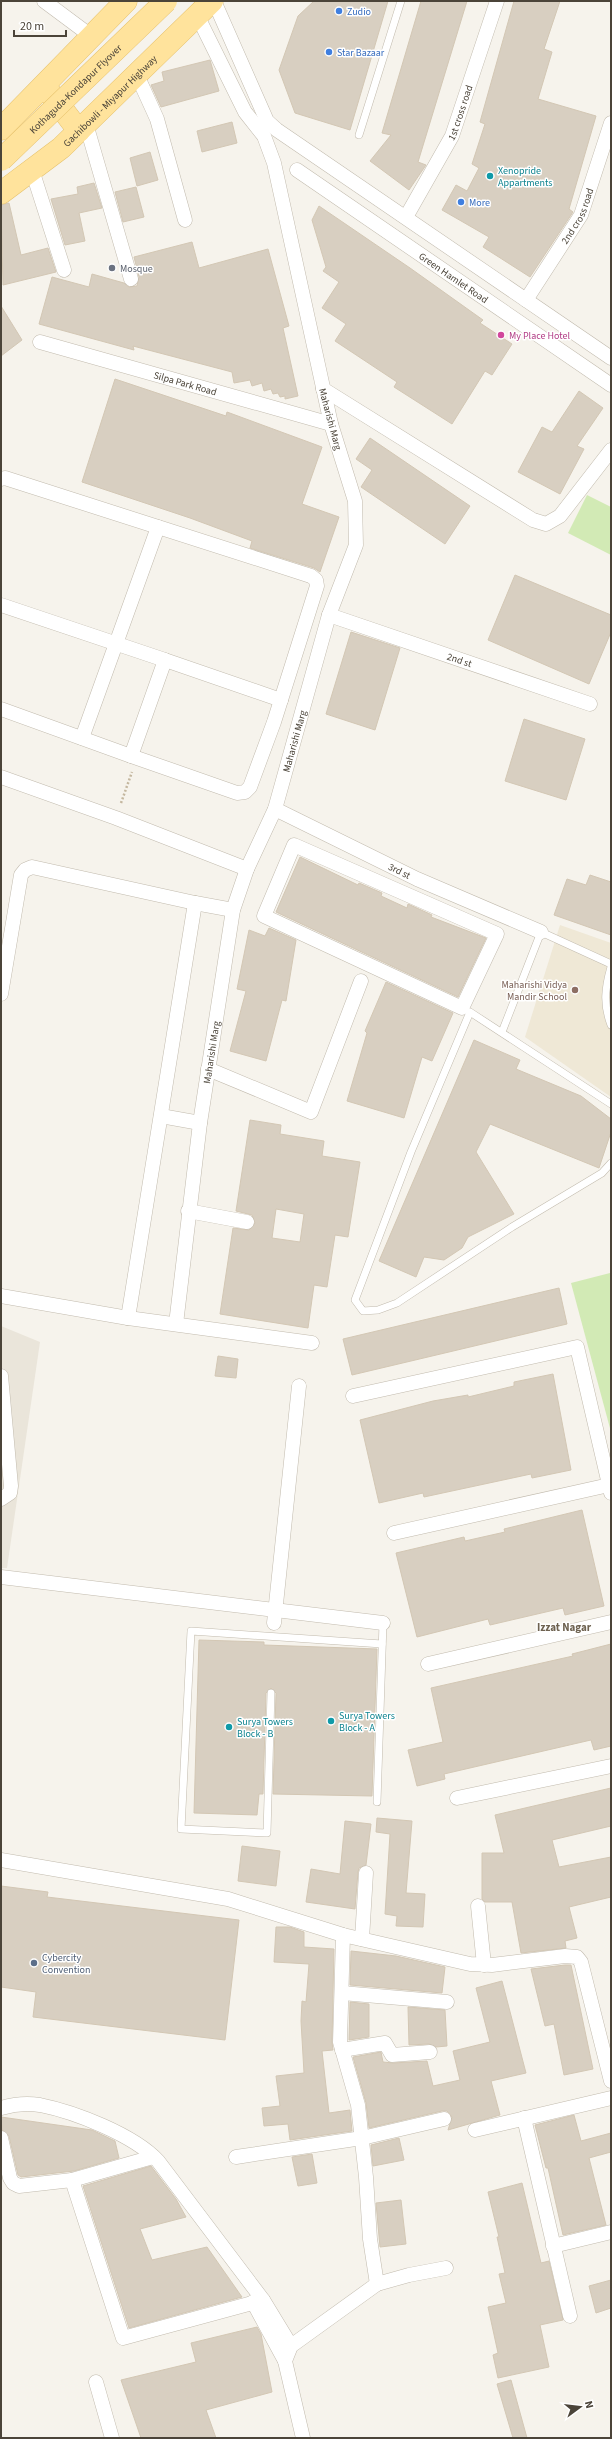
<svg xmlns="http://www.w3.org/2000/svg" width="612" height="2439" font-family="'Source Sans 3',sans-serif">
	<rect width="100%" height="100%" fill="#f6f3ec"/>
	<path fill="#eae5da" d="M1,1326l39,16 -33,226h-6z"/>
	<path fill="#efe8d6" d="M560,925l51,18v154l-86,-60z"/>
	<g fill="#d2eab5">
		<path d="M587,495l24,12v48l-43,-22z"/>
		<path d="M610,1273l1,1v158l-40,-149z"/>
	</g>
	<g fill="#d8cfc1" stroke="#d3c7b4" fill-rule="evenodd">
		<path d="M314,1h74l-38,129 -55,-17 -16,-43 19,-54z"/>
		<path d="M421,1h46l-49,161 8,3 -17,25 -39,-29 21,-26 -9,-2z"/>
		<path d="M514,1h46l-16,48 8,3 -14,47 58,17 -27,93 4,3 -43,65 -47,-30 6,-10 -47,-27 14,-25 11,6 12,-23 -7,-4 13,-40 -5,-2z"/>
		<path d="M210,60l9,31 -58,16 -10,-22 13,-4 -2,-9z"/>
		<path d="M232,122l5,21 -35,9 -5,-21z"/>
		<path d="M150,152l8,28 -21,6 -7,-28z"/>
		<path d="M94,183l8,25 -23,5 6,28 -20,4 -14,-46 27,-5 -1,-7z"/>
		<path d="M136,187l8,30 -21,5 -8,-30z"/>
		<path d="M9,203l12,52 27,-7 8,24 -53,13 -2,-80z"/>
		<path d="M319,206l91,62 73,52 -3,3 32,21 -20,31 -7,-4 -33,53 -58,-37 3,-5 -62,-41 11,-17 -24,-16 17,-26 -16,-11 3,-4 -14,-47z"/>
		<path d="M192,242l7,26 69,-19 21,77 -6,2 15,68 -13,3v-3l-5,1 -2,-4 -5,1 -2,-5 -7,2 -2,-8 -10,3 -2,-6 -16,3 -2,-11 -99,-26 1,4 -95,-26 13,-47 37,10 3,-13 32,9 5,4 8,-1 2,-9 -5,-20z"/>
		<path d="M1,306l21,34 -21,16z"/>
		<path d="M115,379l111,37 1,-4 95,35 -20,57 37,13 -19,55 -6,-4 -64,-20 2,-7 -62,-23 -108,-36z"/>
		<path d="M579,391l24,17 -26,38 7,3 -24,45 -42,-22 24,-45 10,5z"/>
		<path d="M370,438l100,68 -25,38 -84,-57 11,-17 -16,-11z"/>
		<path d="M515,575l96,40v17l-22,52 -101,-44z"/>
		<path d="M351,632l49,16 -25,82 -49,-16z"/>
		<path d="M524,719l61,20 -19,61 -61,-19z"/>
		<path d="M300,857l58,28 1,-2 23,10 -1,3 26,12 1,-4 24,11 -1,2 55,21 -28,59 -182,-85z"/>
		<path d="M590,875l21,7v53l-57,-20 13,-36 19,6z"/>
		<path d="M269,928l27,12 -10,61 -4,-1 -16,61 -36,-10 16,-60 -9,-2 12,-59 16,6z"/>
		<path d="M386,982l67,31 -21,48 -10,-4 -18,61 -57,-17 20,-68 -2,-2z"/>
		<path d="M474,1040l46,20 -4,9 65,27 30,23v13l-12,36 -109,-44 -14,28 38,62 -46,23 -6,11 -18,12 -20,-3 -8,20 -37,-16z"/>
		<path d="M250,1120l31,5 -1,9 44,7 -2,15 38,6 -12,75 -13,-2 -8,52 -13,-2 -6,43 -88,-14 13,-86 16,2 6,-7 -3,-8 -16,-4zM276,1209l28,5 -4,28 -28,-4z"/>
		<path d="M559,1288l8,36 -215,51 -9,-36z"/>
		<path d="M218,1356l20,3 -2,19 -21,-2z"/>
		<path d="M553,1374l18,96 -39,8 -1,-4 -107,23 -1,-4 -44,10 -19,-83 73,-19 35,-6v2l46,-11v-4z"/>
		<path d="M582,1510l22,96 -39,9 -2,-7 -73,17 -2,-6 -71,18 -21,-84 68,-16 1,4 40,-9 -1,-3z"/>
		<path d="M199,1640l65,2v3l113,4 -5,147 -99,-2 3,-101 -5,-5 -5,5 -3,101h-4l-2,21 -63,-2z"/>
		<path d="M611,1644v102l-17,4 -3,-10 -147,34 1,5 -28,7 -9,-36 35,-8 -12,-54 142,-32 -1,-2z"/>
		<path d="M611,1788v38l-59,14 7,27 52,-10v40l-42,10 8,31 -12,3 1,7 -45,5 -9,-51h-27l-3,-3v-46h22l-9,-38z"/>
		<path d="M377,1818l35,3 -6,72 19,1 -2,33 -27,-1 1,-10 -12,-2 5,-80 -14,-2z"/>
		<path d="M345,1821l26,3 -5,41 -7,3 -1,4 -3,37 -49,-7 5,-33 29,5z"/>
		<path d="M242,1846l38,5 -4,35 -38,-5z"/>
		<path d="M1,1886l47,6 -1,5 192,23 -14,120 -192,-23 3,-25 -35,-5z"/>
		<path d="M276,1927h14l14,5v15l30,2 -2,93 1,8 -11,1 7,62 21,-3 2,21 -62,9 -2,-16 -24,2 -2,-18 18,-2 -4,-30 28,-3 -3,-52 1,-20 4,1 3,-38 -35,-2z"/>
		<path d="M351,1951l45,5 49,11 -3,26 -92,-8z"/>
		<path d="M565,1965h6l22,104 -29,6 -10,-51 -9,2 -14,-57z"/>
		<path d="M502,1981l24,92 -35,8 9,34 -52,15 4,-13 -5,-6h-5l-73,17 -3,-25 -13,-46 28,-5 2,10 10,1 34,-2 6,25 27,-6 -7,-29 37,-9 -14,-54z"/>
		<path d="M350,2002l19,2v33l-20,3z"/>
		<path d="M408,2007l37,3 2,36 -11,1 -7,-3 -20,1z"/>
		<path d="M574,2115l7,26 30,-8v19l-22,6 17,67 -43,10 -15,-67h-2l-11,-43z"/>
		<path d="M1,2117l91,13 23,11 4,17 -45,13 -53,6 -3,-2 -9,-39 -7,-6z"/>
		<path d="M399,2138l5,22 -31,6 -2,-21z"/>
		<path d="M312,2154l5,29 -19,3 -6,-29z"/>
		<path d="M151,2166l25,33 10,18 -46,12 12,31 55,-13 35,50 -113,31 -46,-142z"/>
		<path d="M522,2183l19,80 8,-2 14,59 -23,5 9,42 -51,11 -5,-23 5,-2 -10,-46 18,-4 -7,-29 6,-1 -8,-36h2l-11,-45z"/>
		<path d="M401,2200l5,44 -26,3 -4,-44z"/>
		<path d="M611,2280v28l-15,5 -7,-27z"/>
		<path d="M257,2327l4,7 11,58 -66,18 10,28h-75l-20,-58 75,-18 -5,-19z"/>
		<path d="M511,2380l16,58h-14l-16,-54z"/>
	</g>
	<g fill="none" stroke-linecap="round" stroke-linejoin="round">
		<g stroke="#c2bbae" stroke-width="8">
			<g id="service">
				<path d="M359,135l42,-134"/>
				<path d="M611,967c-6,21 -8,37 0,58"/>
				<path d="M502,1032l39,-100 70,32"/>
				<path d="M611,1104l-141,-92 -59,140 -56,148 8,11 15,-1 19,-7 115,-76 90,-54 9,-10"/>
				<path d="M271,1693l-4,140 -86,-4 10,-198 191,13"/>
				<path d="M377,1802l6,-179"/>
			</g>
		</g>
		<g stroke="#c2bbae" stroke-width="15">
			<g id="minor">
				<path d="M44,1l47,35"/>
				<path d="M214,1l53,120 10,9 334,228"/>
				<path d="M137,75l20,44 28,101"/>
				<path d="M86,124l45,155"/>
				<path d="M32,170l32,100"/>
				<path id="s1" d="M297,170l314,215"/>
				<path id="s2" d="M406,217l46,-81 45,-135"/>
				<path id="s3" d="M526,300l55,-85 30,-92"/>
				<path id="s4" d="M40,342l291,82"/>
				<path d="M323,389l210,131 13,4 14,-8 51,-66"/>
				<path d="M1,479l4,-1 306,98 5,4 1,6 -43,136 -24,65 -5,5 -8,1 -106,-37 34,-96 -164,-55"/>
				<path id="s5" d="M329,615l261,89"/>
				<path d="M165,660l116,40"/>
				<path d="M1,709l130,47"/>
				<path d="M82,738l76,-211"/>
				<path d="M1,777l115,41 131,51"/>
				<path id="s6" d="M275,809l142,70 124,53"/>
				<path d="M294,845l203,89 -35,74 -198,-92z"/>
				<path d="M1,994l20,-119 4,-5 7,-3 163,36 38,7"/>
				<path d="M208,1069l103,43 50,-131"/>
				<path d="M161,1116l39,7"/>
				<path d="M188,1211l59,11"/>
				<path d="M1,1296l127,22 184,25"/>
				<path d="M128,1318l67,-415"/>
				<path id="s7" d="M176,1324l24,-201 33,-213 14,-41 28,-60 54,-194 27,-70 -1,-44 -24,-77 -57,-261 -10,-27 -19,-24 -48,-97"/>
				<path d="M1,1376l10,110 -1,7 -9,6"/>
				<path d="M353,1396l224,-49 34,146"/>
				<path d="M394,1533l215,-48"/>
				<path d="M1,1577l382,46"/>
				<path d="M274,1623l25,-237"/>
				<path d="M428,1664l183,-42"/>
				<path d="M457,1798l154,-32"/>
				<path d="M1,1860l227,39 115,36 127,29 22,1 73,-9 12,1 4,5 30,119"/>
				<path d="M478,1906l6,59"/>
				<path d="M343,1935l-3,107 18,63 8,72 4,62 7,45"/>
				<path d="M362,1939l4,-66"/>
				<path d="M342,1993l105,9"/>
				<path d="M342,2050l43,-7 7,12 38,-3"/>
				<path d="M1,2108c13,-4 26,-5 39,-3 35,7 94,30 118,56l105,139 28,46"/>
				<path d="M524,2118l46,198"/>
				<path d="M475,2130l136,-32"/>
				<path d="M1,2138l9,40 3,5 6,3 53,-6 51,158 140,-38"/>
				<path d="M236,2157l126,-19 82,-19"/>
				<path d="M72,2180l81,-23"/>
				<path d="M553,2246l58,-14"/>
				<path d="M253,2302l32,59"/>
				<path d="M96,2382l16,56"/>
				<path d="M303,2438l-18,-77 6,-15 86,-62 32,-9 37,-7"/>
			</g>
		</g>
		<g stroke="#e6c16a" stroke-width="23">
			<g id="primary">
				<path d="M47,89l32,42"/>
				<path d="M1,129l125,-128"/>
				<path id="s8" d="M1,193l60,-45 151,-147"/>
			</g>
		</g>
		<path stroke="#c4b79f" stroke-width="2.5" stroke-dasharray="2 2" stroke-linecap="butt" d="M121,803l11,-31"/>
		<use href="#service" stroke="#fff" stroke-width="7"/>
		<use href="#minor" stroke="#fff" stroke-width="14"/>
		<use href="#primary" stroke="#ffe39c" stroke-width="22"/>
		<g stroke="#e6c16a" stroke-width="23" stroke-linecap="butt">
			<g id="primary-bridge">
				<path id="s9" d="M1,160l165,-159"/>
			</g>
		</g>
		<use href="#primary-bridge" stroke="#ffe39c" stroke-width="22"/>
	</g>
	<g fill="#3f7fe0" stroke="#fff" stroke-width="1.5">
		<circle cx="339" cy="11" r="4"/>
		<circle cx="329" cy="52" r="4"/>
		<circle cx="461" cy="202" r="4"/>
	</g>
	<g fill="#0f9aa8" stroke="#fff" stroke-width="1.5">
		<circle cx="490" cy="176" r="4"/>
		<circle cx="331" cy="1721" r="4"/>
		<circle cx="229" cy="1727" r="4"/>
	</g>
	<circle fill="#6b7280" stroke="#fff" stroke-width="1.5" cx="112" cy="268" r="4"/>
	<circle fill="#d1479c" stroke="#fff" stroke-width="1.5" cx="501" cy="335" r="4"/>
	<circle fill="#8d6e63" stroke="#fff" stroke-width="1.5" cx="575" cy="990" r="4"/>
	<circle fill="#5c6f8a" stroke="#fff" stroke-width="1.5" cx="34" cy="1963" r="4"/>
	<g text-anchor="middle" stroke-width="3" stroke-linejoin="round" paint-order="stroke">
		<g font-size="10" fill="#366cbe" stroke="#fff" text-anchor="start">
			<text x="347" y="15">Zudio</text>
			<text x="337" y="56">Star Bazaar</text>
			<text x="469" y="206">More</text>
		</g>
		<g font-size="10" fill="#4b4439" stroke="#fff">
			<text dy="4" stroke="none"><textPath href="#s9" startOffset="103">Kothaguda-Kondapur Flyover</textPath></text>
			<text dy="4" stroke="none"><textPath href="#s8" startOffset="143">Gachibowli - Miyapur Highway</textPath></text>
			<text dy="4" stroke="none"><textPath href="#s2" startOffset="118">1st cross road</textPath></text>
			<text dy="4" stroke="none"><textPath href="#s3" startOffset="99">2nd cross road</textPath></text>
			<text dy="4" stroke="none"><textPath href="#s1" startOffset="190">Green Hamlet Road</textPath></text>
			<text dy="4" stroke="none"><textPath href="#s4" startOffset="151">Silpa Park Road</textPath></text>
			<text transform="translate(331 419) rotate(75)" y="4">Maharishi Marg</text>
			<text dy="4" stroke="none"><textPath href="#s5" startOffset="138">2nd st</textPath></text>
			<text dy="4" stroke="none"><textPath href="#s7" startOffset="598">Maharishi Marg</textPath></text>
			<text dy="4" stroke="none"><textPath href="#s6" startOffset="139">3rd st</textPath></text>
			<text dy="4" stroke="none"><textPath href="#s7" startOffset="274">Maharishi Marg</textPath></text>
		</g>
		<g font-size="10" fill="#0d838f" stroke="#fff" text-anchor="start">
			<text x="498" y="174">Xenopride<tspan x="498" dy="12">Appartments</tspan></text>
			<text x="339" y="1719">Surya Towers<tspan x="339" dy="12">Block - A</tspan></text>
			<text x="237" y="1725">Surya Towers<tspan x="237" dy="12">Block - B</tspan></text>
		</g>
		<g font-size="10" fill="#5b616d" stroke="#fff" text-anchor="start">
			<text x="120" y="272">Mosque</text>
		</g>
		<g font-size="10" fill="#b23c85" stroke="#fff" text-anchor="start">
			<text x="509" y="339">My Place Hotel</text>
		</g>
		<g font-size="10" fill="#785e54" stroke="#fff" text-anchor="end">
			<text x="567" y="988">Maharishi Vidya<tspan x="567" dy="12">Mandir School</tspan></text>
		</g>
		<g font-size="10" fill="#4e5e75" stroke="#fff" text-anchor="start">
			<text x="42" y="1961">Cybercity<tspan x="42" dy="12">Convention</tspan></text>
		</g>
		<g font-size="11" font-weight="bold" fill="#6e6250" stroke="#fff">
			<text x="564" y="1631">Izzat Nagar</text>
		</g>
	</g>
	<rect width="612" height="2439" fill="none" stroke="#4b4439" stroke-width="4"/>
	<g transform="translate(580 2407) rotate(75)" stroke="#ffffff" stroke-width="3" paint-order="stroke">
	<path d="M0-3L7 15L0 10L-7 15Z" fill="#4b4439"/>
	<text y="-6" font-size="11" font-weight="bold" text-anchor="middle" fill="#4b4439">N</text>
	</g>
	<path d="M14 30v6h52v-6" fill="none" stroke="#4b4439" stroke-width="2"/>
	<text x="20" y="30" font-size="12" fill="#4b4439" stroke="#ffffff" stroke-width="3" paint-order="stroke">20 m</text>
</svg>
